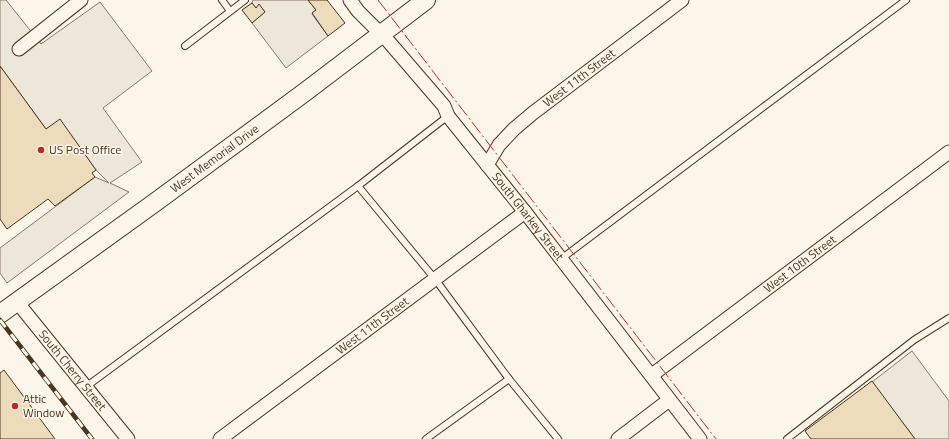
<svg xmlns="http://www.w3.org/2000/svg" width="949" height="439" font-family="'Titillium Web',sans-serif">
	<rect width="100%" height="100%" fill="#fbf6e9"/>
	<g fill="#ede7d9" stroke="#887966">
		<path d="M0,0h6l35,44 59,-42 52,69 -49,37 39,54 -32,21 19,9 -122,91 -7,-10v-25l95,-71 14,6 -13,-13 -36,-50 -14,9 -46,-63z"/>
		<path d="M253,0h55l8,10 -4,4 16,22 -42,32 -34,-45 13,-11 -6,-7 -3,3 -4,-5z"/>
		<path d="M912,351l37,50v38h-34l-43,-57z"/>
	</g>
	<g fill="#ecdcbc" stroke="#4a3520">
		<path d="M308,0h19l18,23 -17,13 -16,-23 4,-3z"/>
		<path d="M252,3l4,5 3,-4 6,8 -13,11 -10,-13z"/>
		<path d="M0,66l46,63 14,-10 36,51 -4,3 3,4 -40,29 -7,-7 -41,30 -7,-10z"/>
		<path d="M4,370l51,69h-55v-66z"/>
		<path d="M872,381l43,58h-104l-6,-8z"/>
	</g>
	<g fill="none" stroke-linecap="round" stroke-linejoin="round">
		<g stroke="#4a3520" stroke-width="8">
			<g id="lane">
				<path d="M222,0l8,11"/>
				<path d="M185,46l60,-46"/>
				<path d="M448,116l-90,70 77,93 74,100"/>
				<path d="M561,259l345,-259"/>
				<path d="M87,386l271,-200"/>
				<path d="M426,439l83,-60 49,60"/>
				<path d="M787,439l127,-99 35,-22"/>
			</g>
		</g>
		<g stroke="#4a3520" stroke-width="15">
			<g id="street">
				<path id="s1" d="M350,0l8,11 31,31 55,64 4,10 77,96 175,227"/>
				<path d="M19,49l62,-49"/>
				<path id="s2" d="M487,165l12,-20 15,-16 19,-16 149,-113"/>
				<path id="s3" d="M17,302l111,137"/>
				<path id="s4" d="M652,375l297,-223"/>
				<path id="s5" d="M220,439l305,-227"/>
				<path d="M618,439l51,-39"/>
			</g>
		</g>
		<g stroke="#4a3520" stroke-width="20">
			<g id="secondary">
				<path id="s6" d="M0,314l157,-113 148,-109 121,-92"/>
			</g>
		</g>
		<use href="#lane" stroke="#fbf6e9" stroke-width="6"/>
		<use href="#street" stroke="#fbf6e9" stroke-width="13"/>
		<use href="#secondary" stroke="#fbf6e9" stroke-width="18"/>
		<g stroke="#4a3520" stroke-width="4.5">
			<path id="rail" d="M0,320l92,119"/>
		</g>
		<use href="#rail" stroke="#fbf6e9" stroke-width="3" stroke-dasharray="9" stroke-linecap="butt"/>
		<path stroke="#c62828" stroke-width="1" stroke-dasharray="14 3 2 3" stroke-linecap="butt" d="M378,0l338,439"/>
	</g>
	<g fill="#c62828" stroke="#fbf6e9" stroke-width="1.5">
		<circle cx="41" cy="150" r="4"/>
		<circle cx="15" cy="406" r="4"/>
	</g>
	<g text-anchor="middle" stroke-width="3" stroke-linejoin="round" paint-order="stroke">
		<g font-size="12" fill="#4a3520" stroke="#fbf6e9">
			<text dy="4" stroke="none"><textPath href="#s2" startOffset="128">West 11th Street</textPath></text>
			<text dy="4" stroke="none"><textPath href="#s6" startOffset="265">West Memorial Drive</textPath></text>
			<text dy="4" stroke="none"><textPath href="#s1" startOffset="281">South Gharkey Street</textPath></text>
			<text dy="4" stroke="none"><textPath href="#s4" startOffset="185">West 10th Street</textPath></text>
			<text dy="4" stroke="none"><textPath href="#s5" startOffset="190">West 11th Street</textPath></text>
			<text dy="4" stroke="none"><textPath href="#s3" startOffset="88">South Cherry Street</textPath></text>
		</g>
		<g font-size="12" fill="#4a3520" stroke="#fbf6e9" text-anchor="start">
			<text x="49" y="154">US Post Office</text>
			<text x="23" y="403">Attic<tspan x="23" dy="14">Window</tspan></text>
		</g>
	</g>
</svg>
